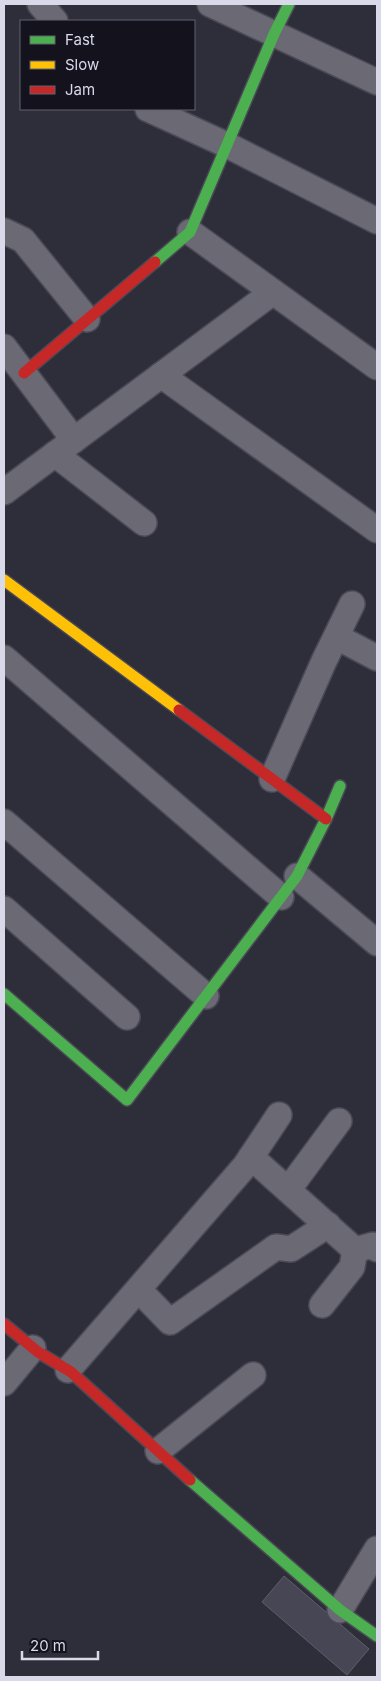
<svg xmlns="http://www.w3.org/2000/svg" width="381" height="1681" font-family="Inter,sans-serif">
	<rect width="100%" height="100%" fill="#2e2e3a"/>
	<path fill="#474654" stroke="#5e5d69" d="M284,1576l85,73 -22,26 -85,-73z"/>
	<g fill="none" stroke-linecap="round" stroke-linejoin="round">
		<g stroke="#4a4955" stroke-width="28">
			<g id="street">
				<path d="M40,4l15,17"/>
				<path d="M210,4l167,78"/>
				<path d="M148,109l79,36 150,76"/>
				<path d="M4,231l19,9 64,79"/>
				<path d="M190,232l187,135"/>
				<path d="M4,347l70,93"/>
				<path d="M161,375l216,155"/>
				<path d="M55,454l89,69"/>
				<path d="M4,492l269,-200"/>
				<path d="M337,637l40,21"/>
				<path d="M4,658l277,239"/>
				<path d="M272,779l52,-118 28,-57"/>
				<path d="M4,822l202,174"/>
				<path d="M297,876l80,67"/>
				<path d="M4,909l123,108"/>
				<path d="M251,1157l104,93 18,-5 4,4"/>
				<path d="M288,1190l51,-69"/>
				<path d="M139,1290l31,32 106,-75 15,2 37,-24"/>
				<path d="M322,1305l30,-38 3,-17"/>
				<path d="M68,1370l177,-204 34,-51"/>
				<path d="M4,1383l29,-35"/>
				<path d="M158,1451l95,-76"/>
				<path d="M340,1610l37,-61"/>
			</g>
		</g>
		<g stroke="#4a4955" stroke-width="14">
			<g id="fast">
				<path d="M155,262l35,-30 84,-198 15,-30"/>
				<path d="M4,994l123,106 170,-224 29,-57 14,-33"/>
				<path d="M190,1480l150,130 37,26"/>
			</g>
		</g>
		<g stroke="#4a4955" stroke-width="14">
			<path id="slow" d="M4,580l175,130"/>
		</g>
		<g stroke="#4a4955" stroke-width="14">
			<g id="jam">
				<path d="M24,373l131,-111"/>
				<path d="M179,710l147,109"/>
				<path d="M4,1324l34,28 33,20 119,108"/>
			</g>
		</g>
		<use href="#street" stroke="#6a6974" stroke-width="25"/>
		<use href="#fast" stroke="#4caf50" stroke-width="11"/>
		<use href="#slow" stroke="#ffc107" stroke-width="11"/>
		<use href="#jam" stroke="#c62828" stroke-width="11"/>
	</g>
	<rect width="381" height="1681" fill="none" stroke="#d9d9e9" stroke-width="10"/>
	<rect x="20" y="20" width="175" height="90" fill="#13121d" stroke="#62626f"/>
	<rect x="30" y="36" width="25" height="8" fill="#4caf50" stroke="#62626f"/>
	<text x="65" y="45" font-size="15" fill="#d9d9e9">Fast</text>
	<rect x="30" y="61" width="25" height="8" fill="#ffc107" stroke="#62626f"/>
	<text x="65" y="70" font-size="15" fill="#d9d9e9">Slow</text>
	<rect x="30" y="86" width="25" height="8" fill="#c62828" stroke="#62626f"/>
	<text x="65" y="95" font-size="15" fill="#d9d9e9">Jam</text>
	<path d="M22 1651v8h76v-8" fill="none" stroke="#d9d9e9" stroke-width="2.5"/>
	<text x="30" y="1651" font-size="15" fill="#d9d9e9" stroke="#13121d" stroke-width="4" paint-order="stroke">20 m</text>
</svg>
